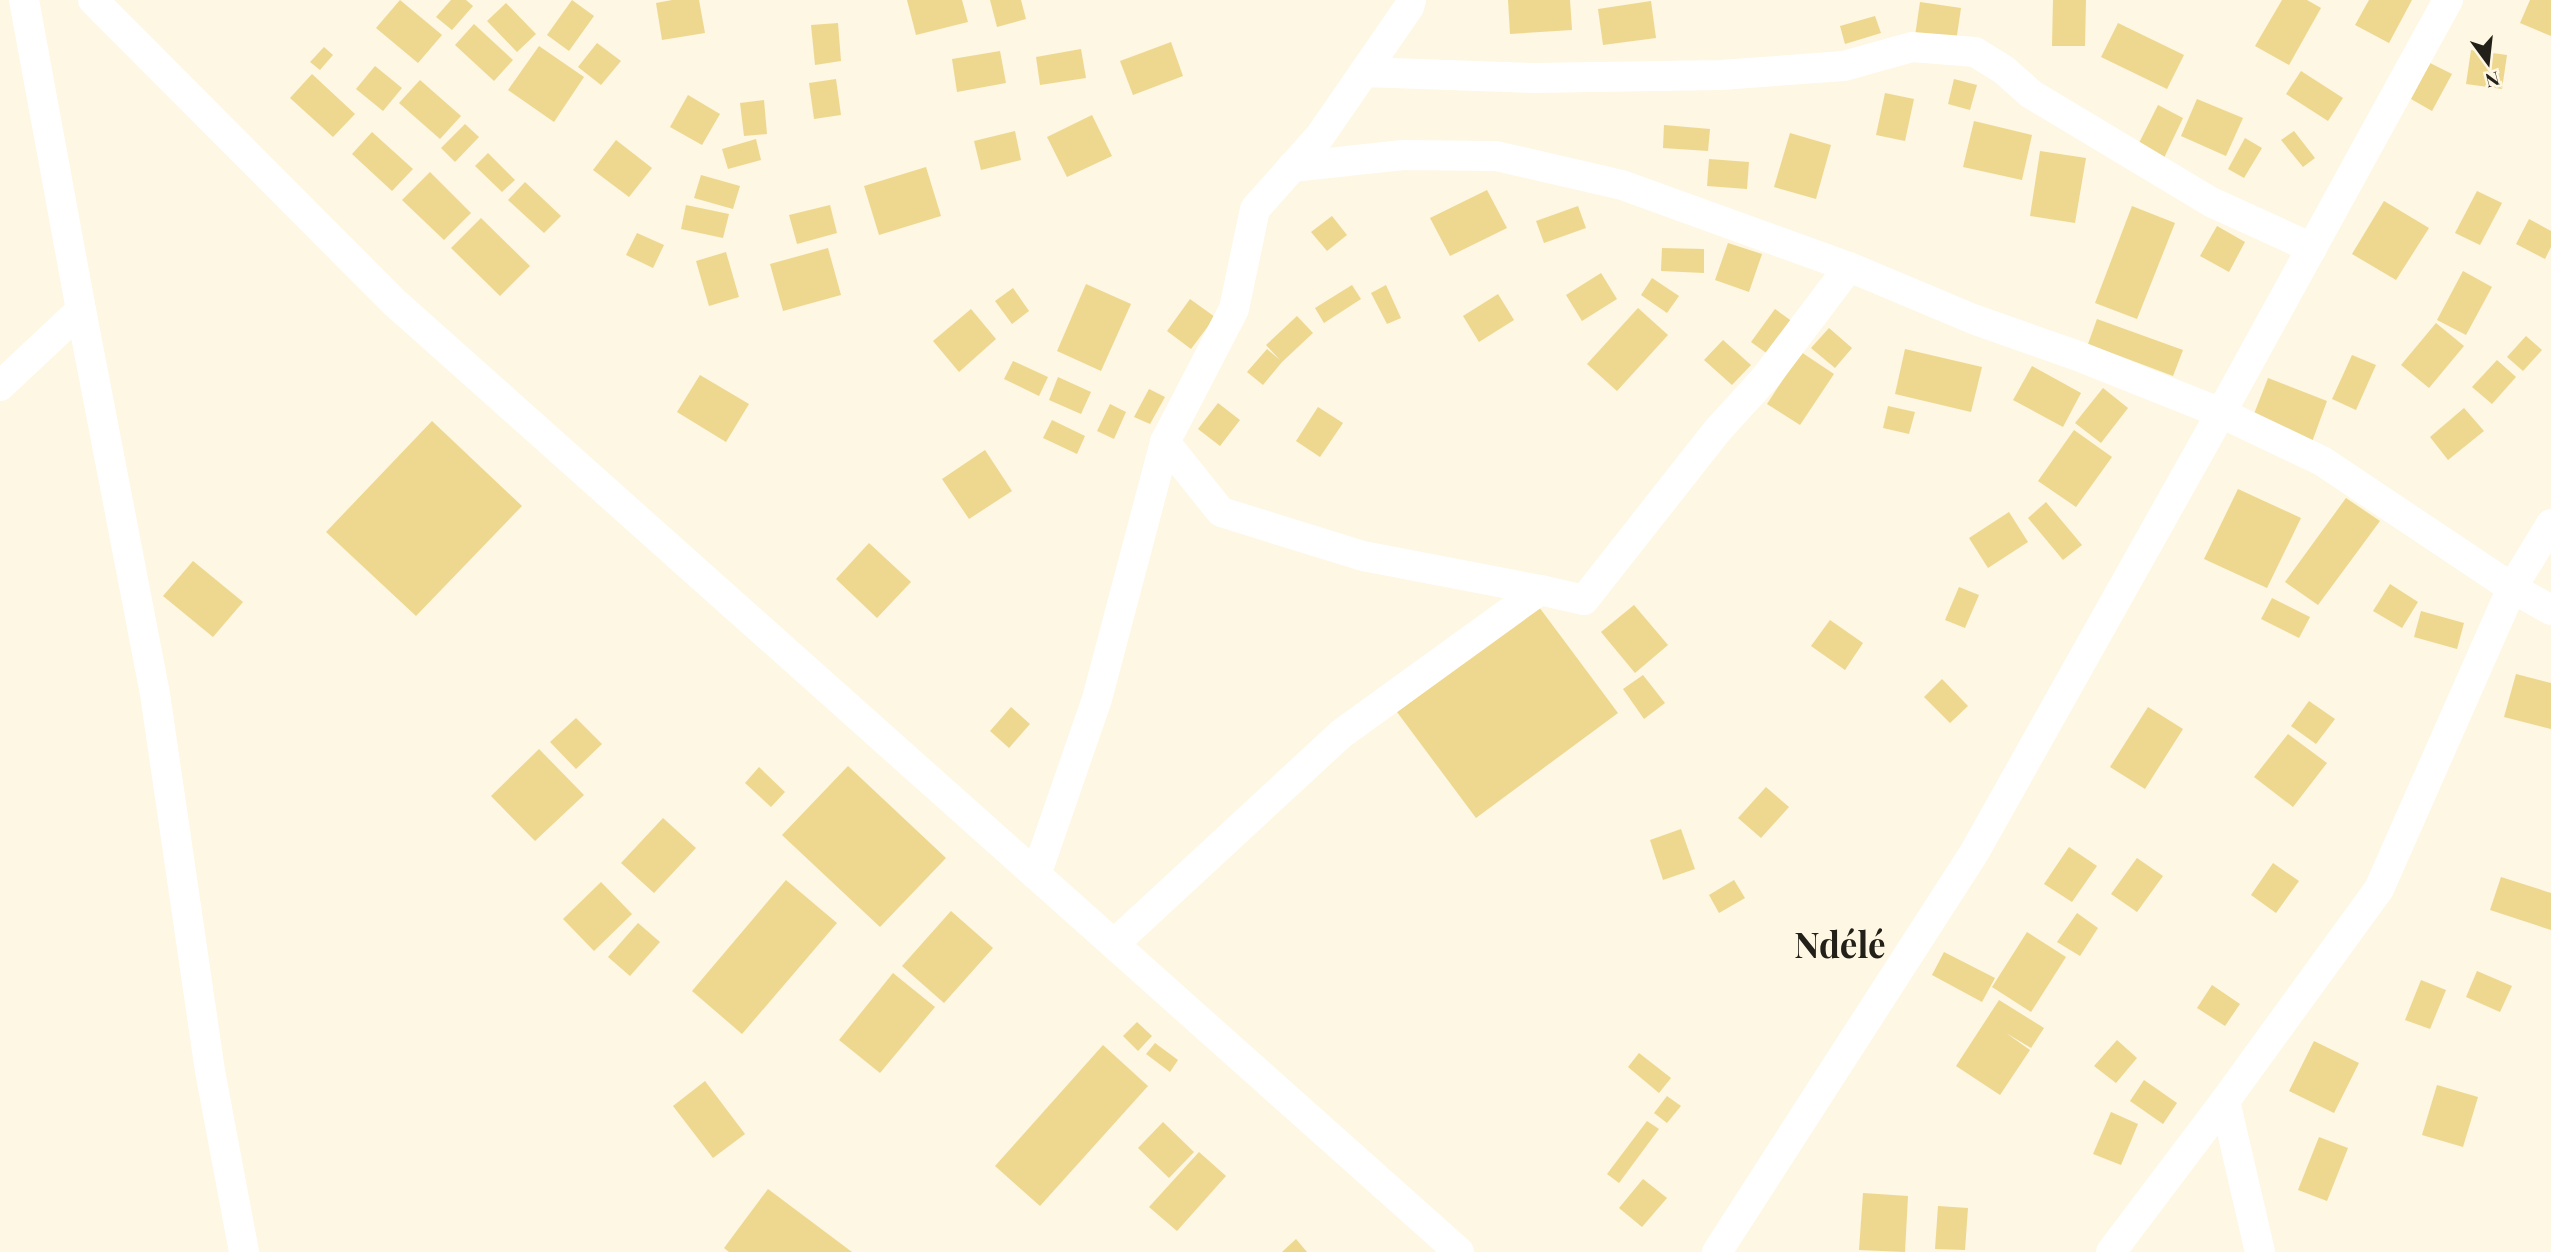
<svg xmlns="http://www.w3.org/2000/svg" width="2551" height="1252" font-family="'Playfair Display',serif">
	<rect width="100%" height="100%" fill="#fdf7e3"/>
	<g fill="#eed88f">
		<path d="M400,0l42,35 -24,28 -42,-35z"/>
		<path d="M451,0h15l7,6 -21,24 -16,-13z"/>
		<path d="M572,0l22,16 -25,35 -22,-16z"/>
		<path d="M672,0h27l6,33 -43,7 -6,-37z"/>
		<path d="M907,0h55l6,22 -52,13z"/>
		<path d="M990,0h31l5,19 -29,8z"/>
		<path d="M1508,0h62l2,30 -62,4z"/>
		<path d="M2053,0h33l-1,46h-33z"/>
		<path d="M2282,0h25l14,8 -32,57 -34,-19z"/>
		<path d="M2369,0h43l-23,43 -34,-18z"/>
		<path d="M2530,0h21v36l-31,-13z"/>
		<path d="M1651,1l5,37 -53,7 -5,-36z"/>
		<path d="M1920,2l41,6 -5,34 -41,-6z"/>
		<path d="M506,3l30,31 -19,18 -30,-31z"/>
		<path d="M1875,16l6,17 -36,11 -5,-18z"/>
		<path d="M838,23l3,38 -26,4 -4,-40z"/>
		<path d="M2118,23l66,32 -17,34 -66,-32z"/>
		<path d="M474,24l39,36 -19,21 -39,-36z"/>
		<path d="M1171,42l12,34 -50,19 -13,-34z"/>
		<path d="M597,43l24,18 -20,24 -23,-18z"/>
		<path d="M539,46l45,31 -30,45 -46,-32z"/>
		<path d="M324,47l9,8 -13,15 -10,-8z"/>
		<path d="M1081,49l5,29 -46,7 -4,-28z"/>
		<path d="M2471,50l36,5 -5,34 -36,-5z"/>
		<path d="M1000,51l6,32 -49,9 -5,-33z"/>
		<path d="M2430,63l22,11 -20,37 -21,-12z"/>
		<path d="M375,66l27,22 -19,23 -27,-22z"/>
		<path d="M2301,71l42,27 -15,23 -42,-27z"/>
		<path d="M312,74l43,40 -22,23 -43,-39z"/>
		<path d="M836,79l5,36 -27,4 -5,-36z"/>
		<path d="M1954,79l23,6 -7,25 -22,-6z"/>
		<path d="M420,80l41,36 -21,23 -41,-36z"/>
		<path d="M1885,93l29,6 -9,42 -29,-6z"/>
		<path d="M688,95l32,19 -18,31 -32,-18z"/>
		<path d="M2197,99l46,19 -17,38 -45,-20z"/>
		<path d="M764,100l3,34 -23,2 -4,-33z"/>
		<path d="M2158,105l25,13 -20,42 -26,-13z"/>
		<path d="M1092,115l20,41 -45,21 -20,-40z"/>
		<path d="M1974,121l58,14 -10,45 -59,-13z"/>
		<path d="M465,124l14,13 -24,25 -14,-14z"/>
		<path d="M1664,125l46,4 -2,22 -45,-3z"/>
		<path d="M1015,131l6,29 -40,10 -7,-29z"/>
		<path d="M2294,131l21,27 -12,9 -22,-27z"/>
		<path d="M372,132l41,37 -21,22 -40,-37z"/>
		<path d="M1790,133l41,12 -15,54 -42,-12z"/>
		<path d="M2245,138l17,10 -18,30 -16,-9z"/>
		<path d="M756,139l5,21 -33,9 -6,-20z"/>
		<path d="M616,140l36,28 -23,29 -36,-27z"/>
		<path d="M2040,151l46,7 -11,65 -45,-7z"/>
		<path d="M488,153l27,27 -13,12 -27,-26z"/>
		<path d="M1709,159l40,3 -2,27 -40,-3z"/>
		<path d="M926,167l15,49 -62,19 -15,-49z"/>
		<path d="M430,172l41,41 -27,27 -42,-40z"/>
		<path d="M701,175l39,11 -7,23 -39,-11z"/>
		<path d="M525,182l36,34 -17,17 -36,-33z"/>
		<path d="M1487,190l20,38 -57,28 -20,-38z"/>
		<path d="M2477,191l25,12 -22,42 -25,-12z"/>
		<path d="M2384,201l45,27 -33,52 -44,-26z"/>
		<path d="M686,205l43,9 -6,24 -42,-9z"/>
		<path d="M830,205l7,28 -40,11 -8,-29z"/>
		<path d="M1578,206l8,22 -42,15 -8,-22z"/>
		<path d="M2132,206l43,17 -38,96 -42,-16z"/>
		<path d="M1332,216l15,19 -20,16 -16,-19z"/>
		<path d="M481,218l49,48 -30,30 -49,-48z"/>
		<path d="M2529,219l22,12v16l-6,12 -29,-15z"/>
		<path d="M2217,226l28,16 -16,30 -29,-16z"/>
		<path d="M637,233l27,12 -11,23 -27,-13z"/>
		<path d="M1728,243l34,11 -13,38 -34,-12z"/>
		<path d="M828,248l13,47 -58,16 -13,-47z"/>
		<path d="M1662,248l42,1v24l-43,-2z"/>
		<path d="M726,252l13,45 -30,9 -13,-45z"/>
		<path d="M2463,271l29,16 -26,48 -29,-15z"/>
		<path d="M1601,273l16,26 -35,22 -16,-26z"/>
		<path d="M1652,278l27,18 -12,17 -26,-18z"/>
		<path d="M1086,284l45,20 -30,67 -44,-20z"/>
		<path d="M1352,285l9,14 -37,24 -9,-15z"/>
		<path d="M1386,285l15,33 -14,6 -16,-31z"/>
		<path d="M1013,288l16,23 -17,13 -17,-23z"/>
		<path d="M1498,294l16,26 -35,22 -16,-26z"/>
		<path d="M1190,299l25,18 -24,32 -24,-18z"/>
		<path d="M1638,308l30,27 -51,56 -30,-27z"/>
		<path d="M971,309l25,30 -37,33 -26,-31z"/>
		<path d="M1775,309l18,13 -24,33 -18,-13z"/>
		<path d="M1297,316l16,17 -31,29 -19,23 -16,-13 20,-23 13,11 -14,-15z"/>
		<path d="M2097,319l86,31 -10,26 -85,-32z"/>
		<path d="M2436,323l28,23 -35,42 -28,-23z"/>
		<path d="M1829,328l23,20 -17,20 -24,-20z"/>
		<path d="M2526,336l16,14 -19,21 -16,-14z"/>
		<path d="M1723,340l28,25 -19,20 -28,-25z"/>
		<path d="M1905,349l77,18 -11,45 -76,-18z"/>
		<path d="M1801,352l33,22 -34,51 -33,-21z"/>
		<path d="M2352,355l24,10 -20,45 -24,-11z"/>
		<path d="M2497,360l19,17 -24,27 -20,-17z"/>
		<path d="M1013,361l35,16 -9,19 -35,-17z"/>
		<path d="M2032,366l49,27 -18,34 -50,-27z"/>
		<path d="M700,375l49,29 -23,38 -49,-30z"/>
		<path d="M1058,377l33,15 -10,22 -32,-14z"/>
		<path d="M2268,378l59,23 -15,41 -60,-23z"/>
		<path d="M2103,388l25,20 -27,35 -26,-20z"/>
		<path d="M1149,389l16,8 -15,27 -16,-7z"/>
		<path d="M1218,403l22,17 -20,26 -22,-17z"/>
		<path d="M1110,404l16,8 -12,27 -17,-8z"/>
		<path d="M1888,406l27,6 -6,22 -26,-6z"/>
		<path d="M1318,407l25,16 -23,34 -24,-16z"/>
		<path d="M2464,408l20,23 -36,29 -18,-23z"/>
		<path d="M1052,420l33,16 -8,18 -34,-16z"/>
		<path d="M432,421l90,85 -106,110 -90,-84z"/>
		<path d="M2074,430l38,27 -36,50 -38,-26z"/>
		<path d="M985,450l27,41 -43,28 -27,-40z"/>
		<path d="M2238,489l63,29 -34,70 -63,-29z"/>
		<path d="M2346,498l34,23 -62,84 -33,-23z"/>
		<path d="M2046,502l36,43 -19,15 -35,-42z"/>
		<path d="M2009,512l19,30 -40,26 -19,-30z"/>
		<path d="M869,543l42,39 -34,36 -41,-39z"/>
		<path d="M193,561l50,41 -30,35 -50,-41z"/>
		<path d="M2390,584l28,18 -16,26 -29,-17z"/>
		<path d="M1959,587l20,8 -14,33 -20,-8z"/>
		<path d="M2272,598l38,19 -11,21 -38,-19z"/>
		<path d="M1634,605l34,40 -33,28 -34,-41z"/>
		<path d="M1539,607l79,106 -142,105 -79,-106z"/>
		<path d="M2421,611l43,12 -7,26 -43,-12z"/>
		<path d="M1830,620l33,23 -18,27 -34,-24z"/>
		<path d="M2516,674l35,9v46l-47,-12z"/>
		<path d="M1643,675l22,28 -21,16 -21,-30z"/>
		<path d="M1942,679l26,27 -18,17 -26,-26z"/>
		<path d="M2309,701l26,18 -19,25 -25,-18z"/>
		<path d="M1011,707l19,17 -21,24 -19,-17z"/>
		<path d="M2148,707l35,22 -38,60 -35,-22z"/>
		<path d="M576,718l26,26 -26,25 -26,-27z"/>
		<path d="M2288,734l39,29 -34,44 -39,-30z"/>
		<path d="M539,749l45,46 -49,46 -44,-45z"/>
		<path d="M848,766l98,92 -66,69 -98,-92z"/>
		<path d="M759,767l26,25 -14,15 -26,-24z"/>
		<path d="M1766,787l23,20 -28,31 -23,-20z"/>
		<path d="M663,818l33,30 -42,45 -33,-30z"/>
		<path d="M1681,829l14,40 -32,11 -13,-40z"/>
		<path d="M2069,847l28,19 -25,36 -28,-18z"/>
		<path d="M2137,858l26,18 -26,36 -26,-18z"/>
		<path d="M2273,863l26,18 -23,32 -25,-18z"/>
		<path d="M2501,877l50,16v37l-61,-20z"/>
		<path d="M786,880l51,43 -95,111 -50,-43z"/>
		<path d="M1734,880l11,18 -26,15 -10,-18z"/>
		<path d="M601,882l31,32 -38,37 -31,-32z"/>
		<path d="M951,911l42,37 -49,55 -42,-37z"/>
		<path d="M2077,913l21,15 -18,28 -23,-14z"/>
		<path d="M638,923l22,19 -30,34 -22,-19z"/>
		<path d="M2027,932l39,25 -35,55 -39,-25z"/>
		<path d="M1944,952l51,26 -13,24 -50,-27z"/>
		<path d="M2477,971l35,15 -12,26 -34,-15z"/>
		<path d="M893,973l42,34 -55,66 -41,-33z"/>
		<path d="M2421,980l25,10 -16,39 -25,-9z"/>
		<path d="M2212,985l28,19 -15,22 -28,-18z"/>
		<path d="M1999,1000l45,28 -13,20 -25,-15 24,17 -30,45 -44,-29z"/>
		<path d="M1137,1022l15,14 -14,15 -15,-15z"/>
		<path d="M2117,1040l20,18 -21,25 -22,-17z"/>
		<path d="M2314,1041l45,22 -25,50 -45,-22z"/>
		<path d="M1155,1043l23,17 -8,12 -24,-18z"/>
		<path d="M1103,1045l45,41 -108,120 -45,-40z"/>
		<path d="M1639,1053l32,25 -12,15 -31,-26z"/>
		<path d="M2144,1080l33,23 -14,21 -33,-23z"/>
		<path d="M705,1081l40,53 -32,24 -40,-52z"/>
		<path d="M2437,1085l41,12 -15,50 -41,-12z"/>
		<path d="M1667,1096l14,10 -14,17 -13,-10z"/>
		<path d="M2111,1112l27,12 -17,41 -28,-11z"/>
		<path d="M1647,1121l12,8 -40,54 -12,-9z"/>
		<path d="M1163,1122l31,30 -25,26 -31,-30z"/>
		<path d="M2319,1137l29,11 -21,53 -29,-11z"/>
		<path d="M1199,1152l27,24 -49,55 -28,-24z"/>
		<path d="M1643,1179l24,19 -25,29 -23,-19z"/>
		<path d="M768,1189l84,63h-123l-5,-4z"/>
		<path d="M1863,1193l45,3 -3,56 -46,-2z"/>
		<path d="M1938,1206l30,2 -3,42 -30,-1z"/>
		<path d="M1296,1239l11,13h-25z"/>
	</g>
	<g fill="none" stroke-linecap="round" stroke-linejoin="round">
		<g stroke="#fff" stroke-width="30">
			<path d="M24,0l57,310 74,384 55,377 34,181"/>
			<path d="M93,0l301,302 1065,950"/>
			<path d="M1364,72l170,6 187,-3 123,-9 68,-19 63,5 29,18 27,24 180,108 101,46"/>
			<path d="M1292,167l111,-12 93,1 126,29 227,82 124,52 105,37 143,57 101,48 190,127 39,22"/>
			<path d="M0,386l81,-76"/>
			<path d="M1165,442l56,70 142,44 177,34"/>
			<path d="M1036,875l61,-176 68,-257 69,-133 21,-100 65,-73 89,-129 2,-7"/>
			<path d="M1114,944l227,-210 199,-144 44,10 133,-169 49,-54 83,-110"/>
			<path d="M2225,1101l35,151"/>
			<path d="M1717,1252l257,-399 247,-440 227,-413"/>
			<path d="M2111,1252l114,-151 154,-212 133,-301 39,-64"/>
		</g>
	</g>
	<g text-anchor="middle" stroke-width="5" stroke-linejoin="round" paint-order="stroke">
		<g font-size="35" font-weight="bold" fill="#222019" stroke="#fdf7e3">
			<text x="1840" y="958">Ndélé</text>
		</g>
	</g>
	<g transform="translate(2488 63) rotate(165)" stroke="#fdf7e3" stroke-width="5" paint-order="stroke">
	<path d="M0-5L12 26L0 18L-12 26Z" fill="#222019"/>
	<text y="-10" font-size="19" font-weight="bold" text-anchor="middle" fill="#222019">N</text>
	</g>
</svg>
